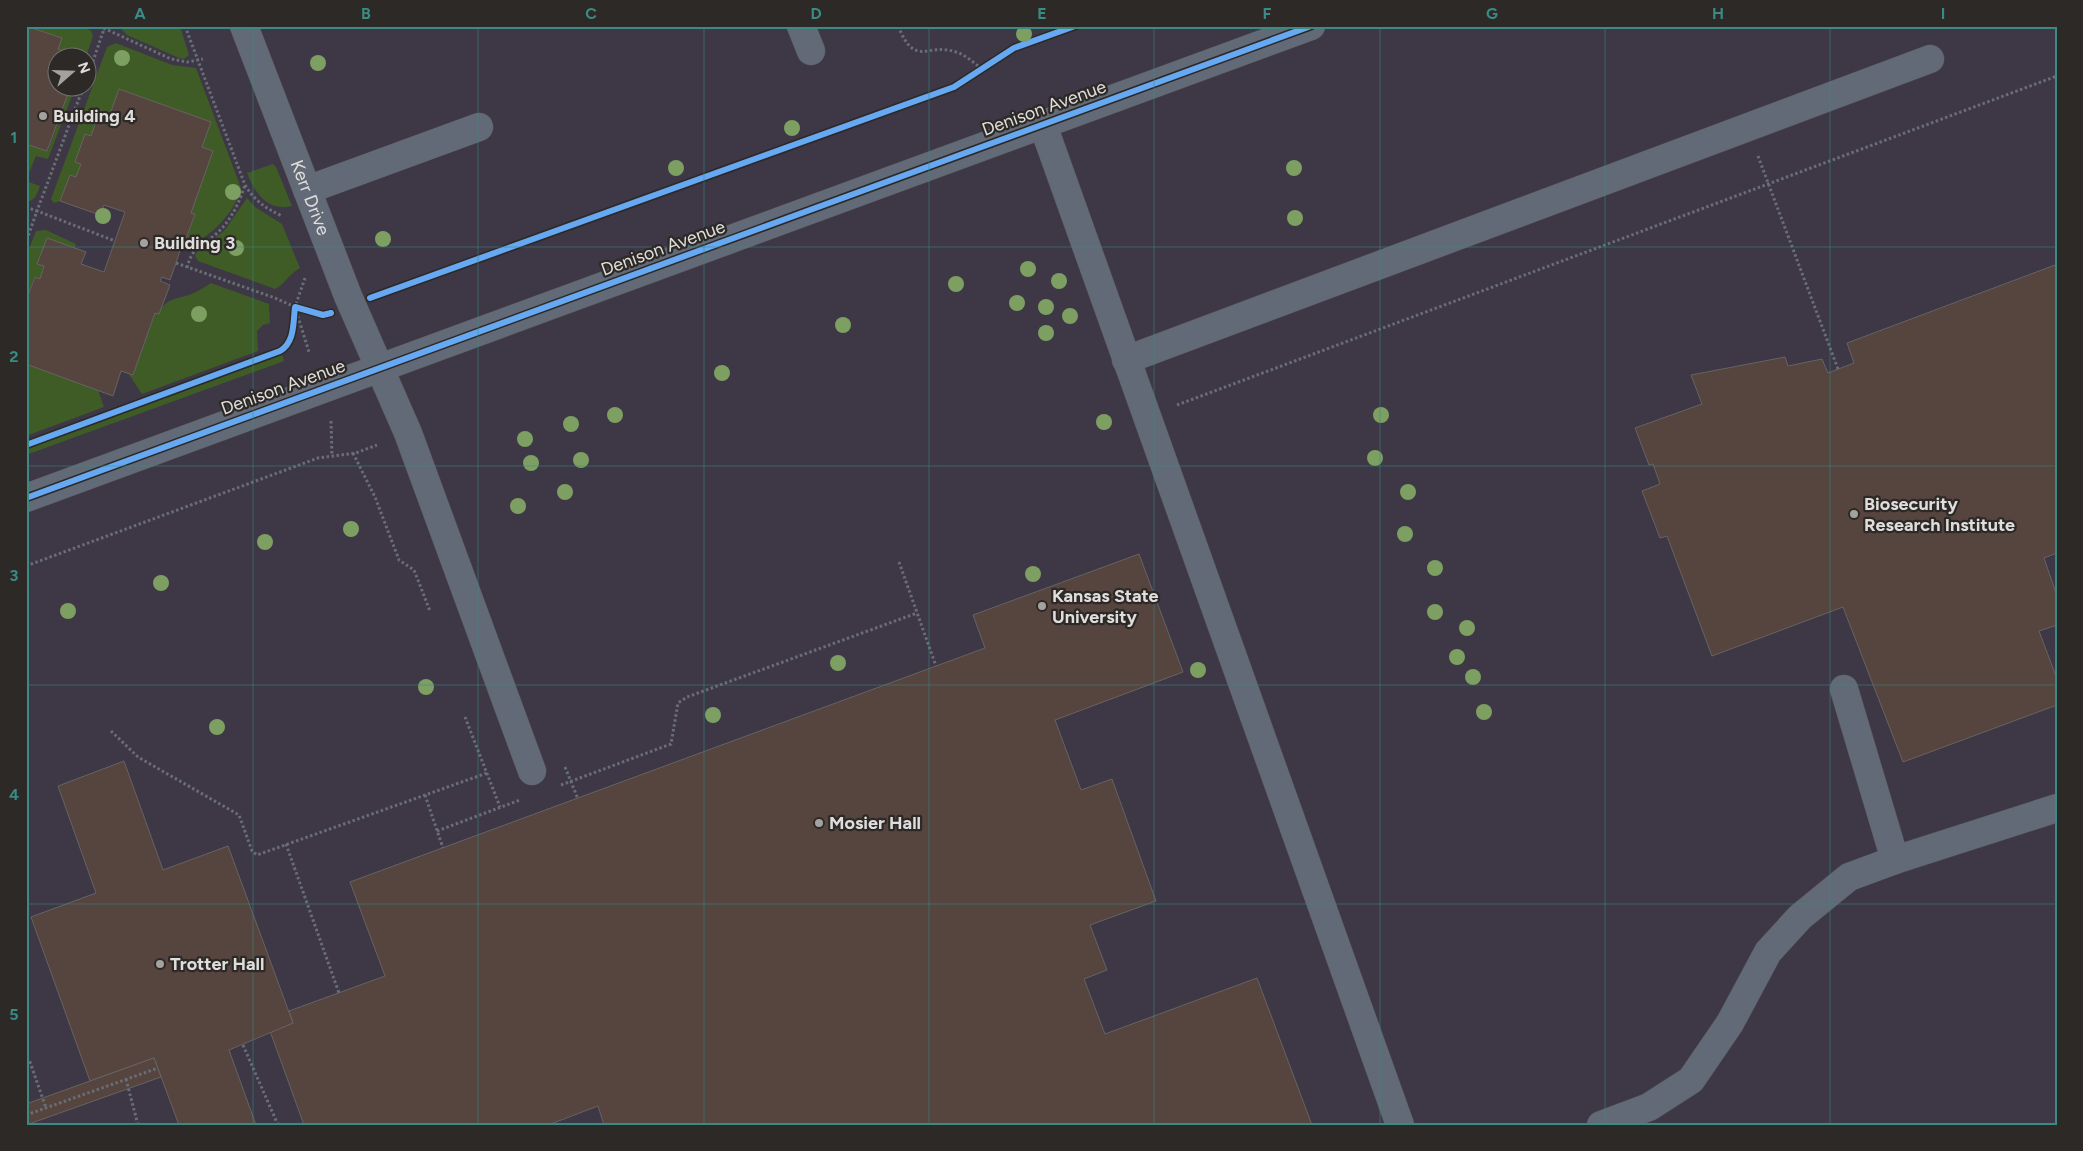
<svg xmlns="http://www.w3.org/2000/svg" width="2083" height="1151" font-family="Figtree,sans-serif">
	<rect width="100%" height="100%" fill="#353331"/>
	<path fill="#3d3746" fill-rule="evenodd" d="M26,26h2031v1099h-2031zM58,58h30v30h-30z"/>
	<g fill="#3f5c27">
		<path d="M29,26h54l8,5 2,5 -7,21 -28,-8 3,-11z"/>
		<path d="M118,26h62l9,29 -5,4 -5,-1 -52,-23z"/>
		<path d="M116,43l56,22 24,3 45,120c-5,22 -27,46 -47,55l-8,-1 9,-28 -4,-1 21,-62 -10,-4 9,-25 -92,-33 -9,25 -10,-3 -9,25 -6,-2 -9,27 5,3 -5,13 -6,-2 -10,26 -6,2 -3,-4 56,-152z"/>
		<path d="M70,88h5l-27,71 -12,-3 -10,24v-36l22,7z"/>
		<path d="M273,164l3,3 16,39c-25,6 -37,-13 -45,-33z"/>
		<path d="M26,181l14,5c-3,8 -5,15 -14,16z"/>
		<path d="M247,198l8,9 27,17 18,44c-11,6 -16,17 -25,21l-77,-28 -3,-5 3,-6 26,-19z"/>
		<path d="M46,230l30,14 -2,5 -27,-10 -10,25 7,2 -4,13 -6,-2 -8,23v-43l10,-26z"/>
		<path d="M211,283l58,21 1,19 -7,2 -6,6 1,20 -116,43 -14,-21 5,2 22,-62 4,1c5,-15 17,-15 30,-19 8,-3 15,-8 22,-12z"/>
		<path d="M282,354l2,7 -258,94v-8z"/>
		<path d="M26,364l72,26 6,17 -78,29z"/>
	</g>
	<g fill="#56443f" stroke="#666462">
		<path d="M26,26l36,12 -4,11 22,9h-22v30h12l-23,63 -21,-7z"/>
		<path d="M119,89l92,33 -9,25 11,4 -22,62 4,1 -11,31 -10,-4 -1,3 8,3 -5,16 -6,17 -8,-3 -2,4 10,4 -11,29 -4,-1 -22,62 -12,-4 -8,25 -87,-32v-19l3,-8 -3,-1 2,-25 -2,-11 9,-23 5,2 4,-13 -7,-2 10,-26 39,14 -5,12 23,8 21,-60 -21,-7 -4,10 -40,-14 10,-26 6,2 5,-13 -6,-2 10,-28 6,2 9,-26 10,4z"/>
		<path d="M2055,265l2,5v283l-13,5 13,38v29l-18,6 18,48v26l-154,57 -60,-155 -131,49 -45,-120 -7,2 -18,-47 18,-7 -7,-20 -4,1 -14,-37 67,-24 -11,-29 94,-18 3,9 34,-7 6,14 26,-10 -7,-20z"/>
		<path d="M1139,554l44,118 -128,48 26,70 31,-11 44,122 -66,24 17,45 -23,9 21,55 152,-56 55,147h-708l-6,-19 -50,19h-244l-34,-94 23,-8 -4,-12 96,-35 -35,-94 635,-234 -12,-33z"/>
		<path d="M124,761l39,109 65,-24 65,177 -64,27 27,75h-77l-25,-67 -64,23 -59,-164 65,-24 -38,-107z"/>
		<path d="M154,1058l7,19 -135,48v-21z"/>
	</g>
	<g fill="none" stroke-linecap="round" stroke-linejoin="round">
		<g stroke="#535251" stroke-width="29">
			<g id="minor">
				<path id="s1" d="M244,26l104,270 60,137 124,338"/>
				<path d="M801,26l10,25"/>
				<path d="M1043,125l357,1000"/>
				<path d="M307,190l172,-63"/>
				<path d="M1126,360l804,-301"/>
				<path d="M26,498l1285,-472"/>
				<path d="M1844,689l51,171"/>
				<path d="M1601,1125l48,-18 42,-27 39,-57 38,-71 32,-35 49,-40 46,-17 162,-52"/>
			</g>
		</g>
		<g stroke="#696e76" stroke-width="3" stroke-dasharray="2.5 2.5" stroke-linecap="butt">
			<path d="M99,26l72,33 16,3 16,-3"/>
			<path d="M185,26l60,159c10,16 20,23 37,31"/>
			<path d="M898,26c18,43 28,16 58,26 10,3 18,11 26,17"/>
			<path d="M88,76l17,-50"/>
			<path d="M83,88l-46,123 78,30"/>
			<path d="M1758,156l80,213"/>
			<path d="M26,207l11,4 -11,31"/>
			<path d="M176,263l99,35 20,9"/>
			<path d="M187,268c5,-21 14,-21 29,-34 15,-13 23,-31 29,-49"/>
			<path d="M305,278l-10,29 14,45"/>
			<path d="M1177,405l880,-329"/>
			<path d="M331,421l1,35"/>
			<path d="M353,453l22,44 24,63 15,10 16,41"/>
			<path d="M899,562l37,104"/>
			<path d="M26,566l292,-108 38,-5 21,-8"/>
			<path d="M465,717l35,90"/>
			<path d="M111,731l27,26 101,58 13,36 5,4 230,-82"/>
			<path d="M565,767l13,32"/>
			<path d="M561,785l110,-41 7,-41 9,-6 230,-84"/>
			<path d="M425,795l18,53"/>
			<path d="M437,831l83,-31"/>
			<path d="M286,844l53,149"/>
			<path d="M243,1045l35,80"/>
			<path d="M26,1058l4,4 16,46"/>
			<path d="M126,1079l12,46"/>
			<path d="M26,1115l132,-47"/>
		</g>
		<use href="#minor" stroke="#636a77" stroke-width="28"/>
		<g stroke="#2c2926" stroke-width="9">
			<g id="cycleway">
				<path d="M370,298l584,-211 60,-39 61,-22"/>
				<path d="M26,445l254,-94c15,-9 13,-28 15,-44l28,8 8,-2"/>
				<path d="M26,498l1285,-472"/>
			</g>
		</g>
		<use href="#cycleway" stroke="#66a8f1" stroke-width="6"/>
	</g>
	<g fill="#7e9f62">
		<circle cx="1024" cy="34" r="8"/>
		<circle cx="122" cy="58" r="8"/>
		<circle cx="318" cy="63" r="8"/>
		<circle cx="792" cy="128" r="8"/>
		<circle cx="676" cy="168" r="8"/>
		<circle cx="1294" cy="168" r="8"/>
		<circle cx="233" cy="192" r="8"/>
		<circle cx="103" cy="216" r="8"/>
		<circle cx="1295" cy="218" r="8"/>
		<circle cx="383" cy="239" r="8"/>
		<circle cx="236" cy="248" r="8"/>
		<circle cx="1028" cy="269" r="8"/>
		<circle cx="1059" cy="281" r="8"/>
		<circle cx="956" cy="284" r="8"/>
		<circle cx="1017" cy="303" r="8"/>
		<circle cx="1046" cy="307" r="8"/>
		<circle cx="199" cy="314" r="8"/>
		<circle cx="1070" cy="316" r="8"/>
		<circle cx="843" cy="325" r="8"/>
		<circle cx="1046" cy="333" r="8"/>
		<circle cx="722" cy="373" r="8"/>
		<circle cx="615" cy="415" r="8"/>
		<circle cx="1381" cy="415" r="8"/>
		<circle cx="1104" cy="422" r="8"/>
		<circle cx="571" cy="424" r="8"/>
		<circle cx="525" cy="439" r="8"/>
		<circle cx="1375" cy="458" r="8"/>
		<circle cx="581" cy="460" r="8"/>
		<circle cx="531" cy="463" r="8"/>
		<circle cx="565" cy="492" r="8"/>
		<circle cx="1408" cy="492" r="8"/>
		<circle cx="518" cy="506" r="8"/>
		<circle cx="351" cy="529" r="8"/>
		<circle cx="1405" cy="534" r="8"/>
		<circle cx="265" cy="542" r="8"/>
		<circle cx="1435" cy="568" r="8"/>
		<circle cx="1033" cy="574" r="8"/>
		<circle cx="161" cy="583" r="8"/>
		<circle cx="68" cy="611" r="8"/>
		<circle cx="1435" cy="612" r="8"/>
		<circle cx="1467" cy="628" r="8"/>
		<circle cx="1457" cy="657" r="8"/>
		<circle cx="838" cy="663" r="8"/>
		<circle cx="1198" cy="670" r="8"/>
		<circle cx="1473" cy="677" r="8"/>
		<circle cx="426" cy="687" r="8"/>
		<circle cx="1484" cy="712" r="8"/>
		<circle cx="713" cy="715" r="8"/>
		<circle cx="217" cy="727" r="8"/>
	</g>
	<path fill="none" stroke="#398b84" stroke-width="1" stroke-opacity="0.55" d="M253,26v1099M478,26v1099M704,26v1099M929,26v1099M1154,26v1099M1380,26v1099M1605,26v1099M1830,26v1099M26,247h2031M26,466h2031M26,685h2031M26,904h2031"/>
	<g fill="#a4a2a0" stroke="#2c2926" stroke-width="2">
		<circle cx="43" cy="116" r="5"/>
		<circle cx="144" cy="243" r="5"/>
		<circle cx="1854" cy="514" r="5"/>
		<circle cx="1042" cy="606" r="5"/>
		<circle cx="819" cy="823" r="5"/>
		<circle cx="160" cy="964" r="5"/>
	</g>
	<g text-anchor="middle" stroke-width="4.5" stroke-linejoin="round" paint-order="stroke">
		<g font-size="18" fill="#e0dedc" stroke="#2c2926">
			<text transform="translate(1044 108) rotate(-20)" y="6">Denison Avenue</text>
			<text dy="6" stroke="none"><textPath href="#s1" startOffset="184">Kerr Drive</textPath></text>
			<text transform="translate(663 248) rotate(-20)" y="6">Denison Avenue</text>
			<text transform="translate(283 387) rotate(-20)" y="6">Denison Avenue</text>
		</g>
		<g font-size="18" font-weight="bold" fill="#e0dedc" stroke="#2c2926" text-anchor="start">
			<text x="53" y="122">Building 4</text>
			<text x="154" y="249">Building 3</text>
			<text x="1864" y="510">Biosecurity<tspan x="1864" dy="21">Research Institute</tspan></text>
			<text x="1052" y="602">Kansas State<tspan x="1052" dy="21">University</tspan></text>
			<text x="829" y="829">Mosier Hall</text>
			<text x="170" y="970">Trotter Hall</text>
		</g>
	</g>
	<rect width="2083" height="1151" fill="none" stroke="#2c2926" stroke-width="55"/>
	<g transform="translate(72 72) rotate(70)"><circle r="24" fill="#2c2926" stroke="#74716f"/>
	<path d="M0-4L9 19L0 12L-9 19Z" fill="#a4a2a0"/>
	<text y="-8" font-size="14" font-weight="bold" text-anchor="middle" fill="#e0dedc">N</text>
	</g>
	<rect x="28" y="28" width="2028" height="1096" fill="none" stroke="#398b84" stroke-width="2"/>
	<g font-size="16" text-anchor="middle" font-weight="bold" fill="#398b84">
		<text x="140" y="19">A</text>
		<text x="366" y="19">B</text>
		<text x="591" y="19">C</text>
		<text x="816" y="19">D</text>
		<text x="1042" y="19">E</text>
		<text x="1267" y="19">F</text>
		<text x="1492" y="19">G</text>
		<text x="1718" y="19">H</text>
		<text x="1943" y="19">I</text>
		<text x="14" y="143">1</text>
		<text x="14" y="362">2</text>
		<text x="14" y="581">3</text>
		<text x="14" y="800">4</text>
		<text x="14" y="1020">5</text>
	</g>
</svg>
